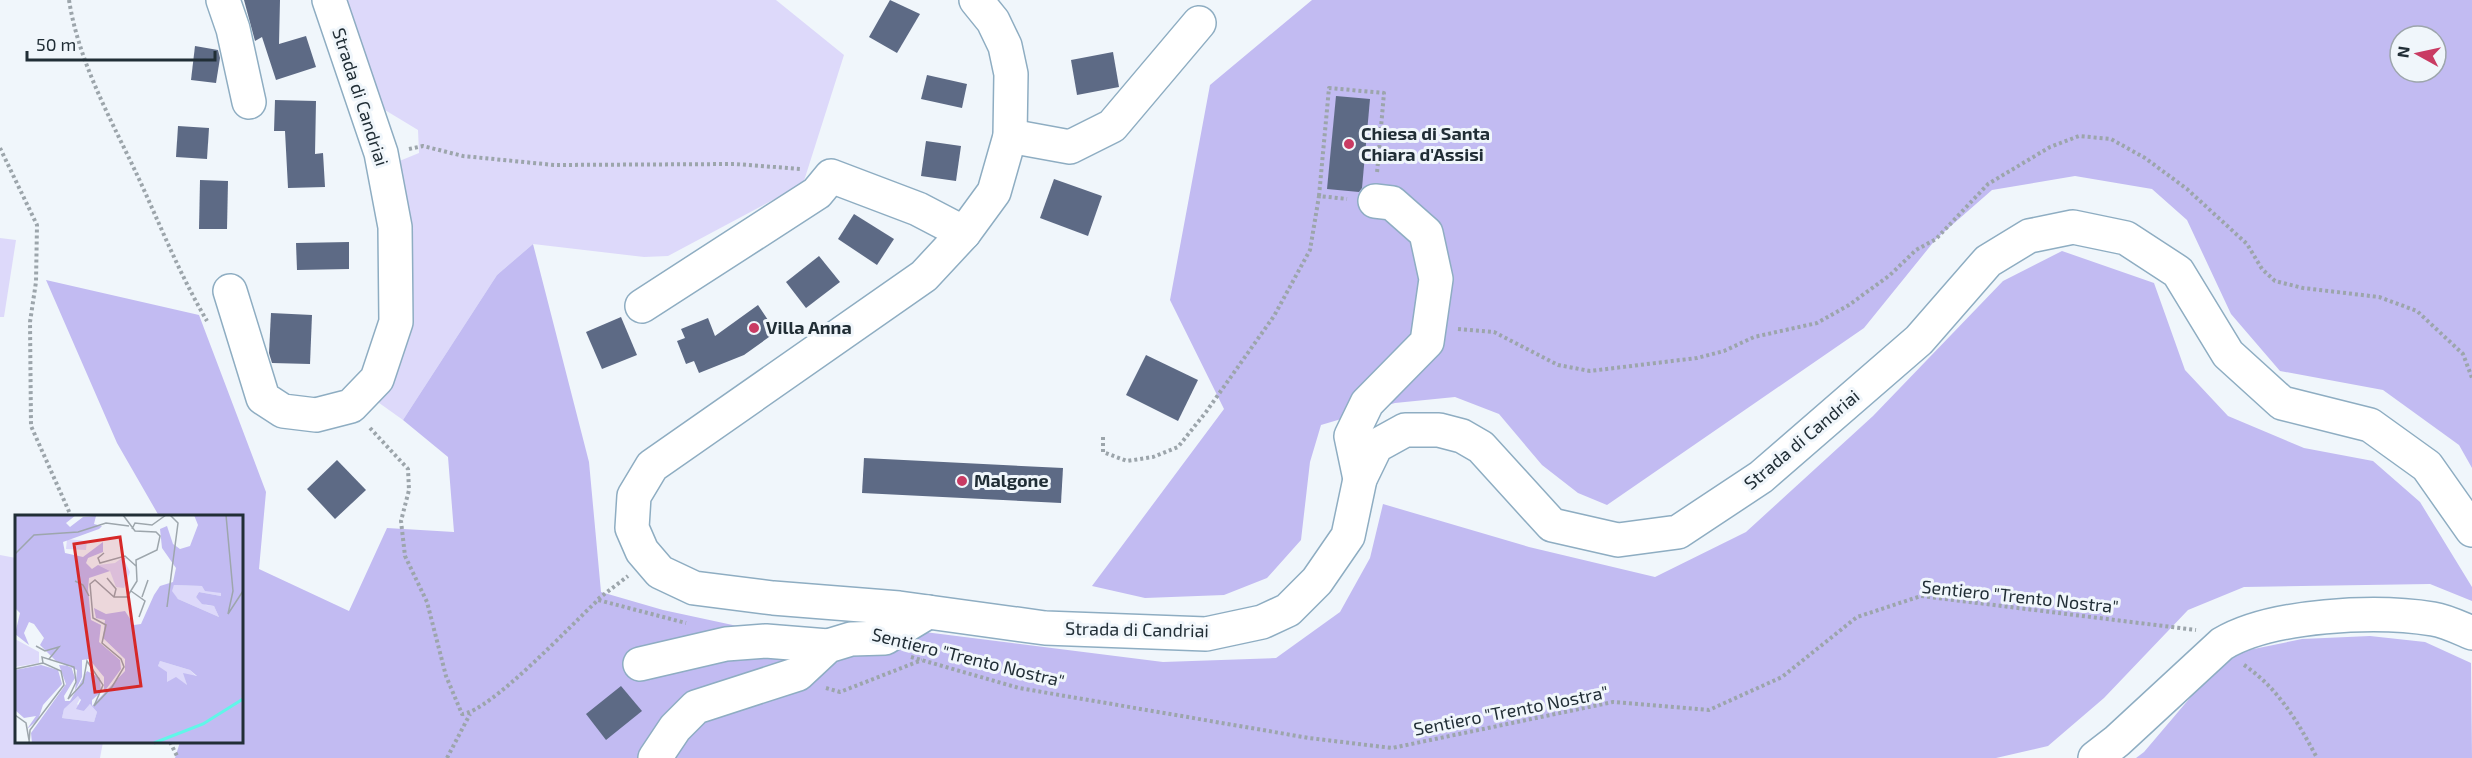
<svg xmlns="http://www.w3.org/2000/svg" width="2472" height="758" font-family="'Exo 2',sans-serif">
	<rect width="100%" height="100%" fill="#f0f6fb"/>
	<g fill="#ddd9fa">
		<path d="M338,0h438l68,55 -41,129 -135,72 -24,1 -111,-13 -36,31 -94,145 -28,-20 22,-238 22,-9 -1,-23 -43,-26z"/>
		<path d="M0,238l16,2 -12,77h-4z"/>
		<path d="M0,555l16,3v184h87l-3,16h-100z"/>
	</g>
	<g fill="#c2bbf2" fill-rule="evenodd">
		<path d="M1312,0h1160v468l-13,-23 -76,-55 -103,-19 -49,-57 -44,-94 -35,-31 -77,-13 -83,14 -56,49 -72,89 -257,177 -29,-12 -36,-28 -43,-51 -44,-17 -60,6 -74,22 -11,37 -9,78 -34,38 -43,17 -79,3 -53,-12 132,-177 -54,-109 40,-215zM2400,36h36v36h-36z"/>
		<path d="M533,244l56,218 12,130 62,18 107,23 115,-6 278,35 113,-4 64,-46 30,-54 13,-54 146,43 126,30 91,-45 127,-116 130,-135 59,-30 92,32 31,87 43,46 76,32 69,13 47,41 52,85v14l-42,-17 -186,3 -56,23 -84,88 -56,48 -52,12h-1821l5,-16h62v-226h-83l-42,-73 -71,-163 153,35 67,177 -7,77 90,42 38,-83 67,4 -6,-75 -45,-37 94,-145z"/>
		<path d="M2370,636l55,6 46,21 1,95h-336l8,-6 51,-60 44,-40 63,-13z"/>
	</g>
	<g fill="#5d6a85">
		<path d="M244,0h36l-1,44 27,-8 10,31 -40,13 -14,-43 -7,4z"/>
		<path d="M890,0l30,14 -23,39 -28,-16z"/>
		<path d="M195,46l23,4 2,8 -4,25 -25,-3z"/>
		<path d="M1113,52l6,35 -42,8 -6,-35z"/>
		<path d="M927,75l40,9 -5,24 -41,-9z"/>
		<path d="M1336,96l34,3 -8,89 -3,4 -32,-3z"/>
		<path d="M275,100l41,1 -1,53 8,-1 2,34 -37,1 -3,-57h-11z"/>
		<path d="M178,126l31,2 -2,31 -31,-2z"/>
		<path d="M926,141l35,5 -5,35 -35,-5z"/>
		<path d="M1054,179l48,17 -14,40 -48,-18z"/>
		<path d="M200,180l28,1 -1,48h-28z"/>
		<path d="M854,214l40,25 -17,26 -39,-26z"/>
		<path d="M349,242v27l-52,1 -1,-27z"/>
		<path d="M819,256l21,26 -34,26 -20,-26z"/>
		<path d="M758,305l18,27 -32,23 -45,18 -5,-12 -8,3 -9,-23 8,-3 -4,-9 27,-11 7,18z"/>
		<path d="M271,313l41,2 -2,49 -38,-1 -3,-10z"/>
		<path d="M621,317l16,38 -35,14 -16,-37z"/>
		<path d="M1146,355l52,25 -20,41 -52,-26z"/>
		<path d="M864,458l199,10 -2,35 -199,-10z"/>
		<path d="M337,460l29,30 -31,29 -28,-30z"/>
		<path d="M621,686l21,25 -36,29 -20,-26z"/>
	</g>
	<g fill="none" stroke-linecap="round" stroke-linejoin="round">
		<g stroke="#8eadc2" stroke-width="36">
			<g id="minor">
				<path d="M223,0l10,29 16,73"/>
				<path d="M1010,136l60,11 42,-21 87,-103"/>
				<path d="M230,291l33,107 20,13 33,4 35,-9 26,-27 19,-57 -1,-95 -14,-74 -52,-153"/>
				<path d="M642,306l175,-113 14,-17 87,33 46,24"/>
				<path d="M1360,479l-9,-43 16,-33 60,-61 9,-63 -10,-46 -34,-30 -17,-2"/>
				<path d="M640,664l86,-20 40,-3 62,5"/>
				<path d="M655,758l20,-30 21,-21 102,-33 30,-28 23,-7 34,-1 43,-26"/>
			</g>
		</g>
		<g stroke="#8eadc2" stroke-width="36">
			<g id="major">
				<path d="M976,0l17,21 12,25 6,28 -1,62 -16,56 -30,41 -40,43 -272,190 -18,30 -2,32 10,23 18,21 34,16 79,10 126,10 146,20 161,6 56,-12 26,-12 29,-29 31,-45 12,-57 16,-33 29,-16h34l23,6 19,11 71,78 66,15 60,-8 83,-55 158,-137 69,-79 41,-25 44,-9 53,11 52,34 50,82 54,49 88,22 57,41 45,64"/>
				<path d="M2095,758l22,-17 105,-97c50,-30 155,-34 211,-25 13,2 27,9 39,14"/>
			</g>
		</g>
		<g stroke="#9ca5ab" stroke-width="4" stroke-dasharray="3 3" stroke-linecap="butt">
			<path d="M69,0c10,64 43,121 70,179 22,48 41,96 68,142"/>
			<path d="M0,148l37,77 -1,57 -6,40 1,104 40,90"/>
			<path d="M409,149l14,-3 40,10 91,9 181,-1 66,5"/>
			<path d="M1319,196l10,-108 55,5 -7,80"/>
			<path d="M1458,329l36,3 64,33 32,6 107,-13 27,-7 30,-14 63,-14 32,-18 41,-30 26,-25 20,-11 52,-55 62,-37 29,-11 32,3 34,19 42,31 60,55 15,25 13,12 28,7 76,9 38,14 46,43 9,24"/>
			<path d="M370,428l38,41 1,21 -8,31 4,35 22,46 19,74 16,38c28,-2 111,-91 136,-114l88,23"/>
			<path d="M1103,437v15l24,9 26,-4 25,-10 28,-35 68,-96 36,-66 9,-54 28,3"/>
			<path d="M598,599l30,-23"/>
			<path d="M911,657l108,31 290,50 83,10 221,-46 96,8 73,-33 75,-60 64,-21 275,34"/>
			<path d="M2244,665c34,23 54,57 73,93"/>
			<path d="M826,688l14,4 82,-32"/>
			<path d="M170,742l8,16"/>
			<path d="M447,758l23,-44"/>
		</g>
		<use href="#minor" stroke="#fff" stroke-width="33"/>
		<use href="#major" stroke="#fff" stroke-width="33"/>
	</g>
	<g fill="#c93b63" stroke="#f0f6fb" stroke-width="2">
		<circle cx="1349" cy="144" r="6"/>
		<circle cx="754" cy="328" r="6"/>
		<circle cx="962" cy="481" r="6"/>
	</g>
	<g text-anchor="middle" stroke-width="6" stroke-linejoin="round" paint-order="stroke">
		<g font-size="18" fill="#212e36" stroke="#f0f6fb">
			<text transform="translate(360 97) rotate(72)" y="6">Strada di Candriai</text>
			<text transform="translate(1802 440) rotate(-40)" y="6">Strada di Candriai</text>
			<text transform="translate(2020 597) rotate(6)" y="6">Sentiero "Trento Nostra"</text>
			<text transform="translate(1137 630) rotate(1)" y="6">Strada di Candriai</text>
			<text transform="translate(968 658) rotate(14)" y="6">Sentiero "Trento Nostra"</text>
			<text transform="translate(1511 711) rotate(-11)" y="6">Sentiero "Trento Nostra"</text>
		</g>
		<g font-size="18" font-weight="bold" fill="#212e36" stroke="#f0f6fb" text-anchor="start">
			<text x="1361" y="140">Chiesa di Santa<tspan x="1361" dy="21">Chiara d'Assisi</tspan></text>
			<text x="766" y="334">Villa Anna</text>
			<text x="974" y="487">Malgone</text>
		</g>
	</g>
	<g transform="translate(15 515)">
		<rect width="228" height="228" fill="#f0f6fb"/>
		<path d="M52,24l20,2 -1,9 -20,-1zM107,43h5l-3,2 6,12 -6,16 -8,-1 -6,-16 -12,-6 17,-2zM159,70l29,1 18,7v3l-22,-4 -3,5 10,8 8,1 5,11 -41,-18 -7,-8zM0,124l24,13v11l-24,4zM145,146l30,9 7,7 -13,-3 3,11 -21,-3 -8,-16zM63,181l3,1 -4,7 7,7 6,-7 7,8 -3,10 -32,-4 2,-9z" fill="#ddd9fa"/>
		<path d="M0,0h61l-10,8 4,4 13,-10 25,-2 -12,1 -2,8 8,2 -3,3 -36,13 2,11 18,4 20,-15v10l-15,6 -2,5 6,6 6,-4 12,6 -21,7 -1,11 3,31 10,5 -2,17 21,18 1,9 -17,23v-15l-15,-18 -7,1v17l-7,14 2,-21 -21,-9 -16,-16 4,-7 -10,-14 -5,-2 -5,11 5,12 -14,-11 5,-21 -5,-5zM179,0h49v228h-211l-1,-10 35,-49 -7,-19 12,1 4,12 -11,18 1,5h5l17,-30 13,7 1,14 -9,8v6l33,-35v-12l-22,-21 2,-18 -9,-2 -2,-10 12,6 19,-3 9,14 7,-1 13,-29 6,-9 13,-4 3,-14 -14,-20 -2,-19 7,-3 6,18 7,5 10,-3 8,-21zM159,70l28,1 3,5 16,2v3l-22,-4 -3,5 6,7 12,2 5,11 -41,-18 -6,-8zM145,146l30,9 7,6 -14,-3 4,12 -11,-8 -9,5v-10l-9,-6zM63,181l3,4 -5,9 8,2 6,-7 7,8 -3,10 -32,-4 2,-9zM26,150l17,5 4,14 -19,21 -5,15 -11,9 9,-13 -12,2 -9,-8v-40z" fill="#c2bbf2" fill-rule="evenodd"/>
		<path fill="none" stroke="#61f6e8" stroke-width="3" d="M139,228l49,-19 40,-25"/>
		<path fill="none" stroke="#9da6ac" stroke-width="1.5" d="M211,0l7,76 -5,23 15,-23M117,14l3,-6 17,2 14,-10M89,38l-6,5 2,5 25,-7 11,10M0,39l19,-19 44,-3 28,-9 23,3M92,63l9,11 -2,8M60,66l8,4 6,11M116,76l14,10 -6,16M127,82l6,-17M152,92l11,-84 -8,-8M21,131l9,5 14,-4 -10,12M0,154l28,-6M0,200l11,8 3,17M14,228l1,-13 34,-45 -3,-14 -18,-8 -1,-6 32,10 2,15 -8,17 15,-16 4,-22 16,24 -9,21 18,-19 12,-20 -3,-8 -19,-16 4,-18 -13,-7 -3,-34 5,-4 19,17h13l10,-16 -1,-21 21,-10 3,-14 -4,-4 -21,-1 -12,-16"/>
		<path fill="#d62828" fill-opacity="0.15" stroke="#d62828" stroke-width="3" d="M105,22l21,149 -46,6 -21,-148z"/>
		<rect width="228" height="228" fill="none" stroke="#212e36" stroke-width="3"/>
	</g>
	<g transform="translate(2418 54) rotate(278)"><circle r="28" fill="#f0f6fb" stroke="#9da6ac" stroke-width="1.5"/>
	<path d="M0-4.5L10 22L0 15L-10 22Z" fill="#c93b63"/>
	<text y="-9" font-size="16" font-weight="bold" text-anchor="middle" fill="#212e36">N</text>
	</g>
	<path d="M27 51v9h188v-9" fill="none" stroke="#212e36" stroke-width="3"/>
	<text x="36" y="51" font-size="18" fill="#212e36" stroke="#f0f6fb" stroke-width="4.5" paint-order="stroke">50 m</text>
</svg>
